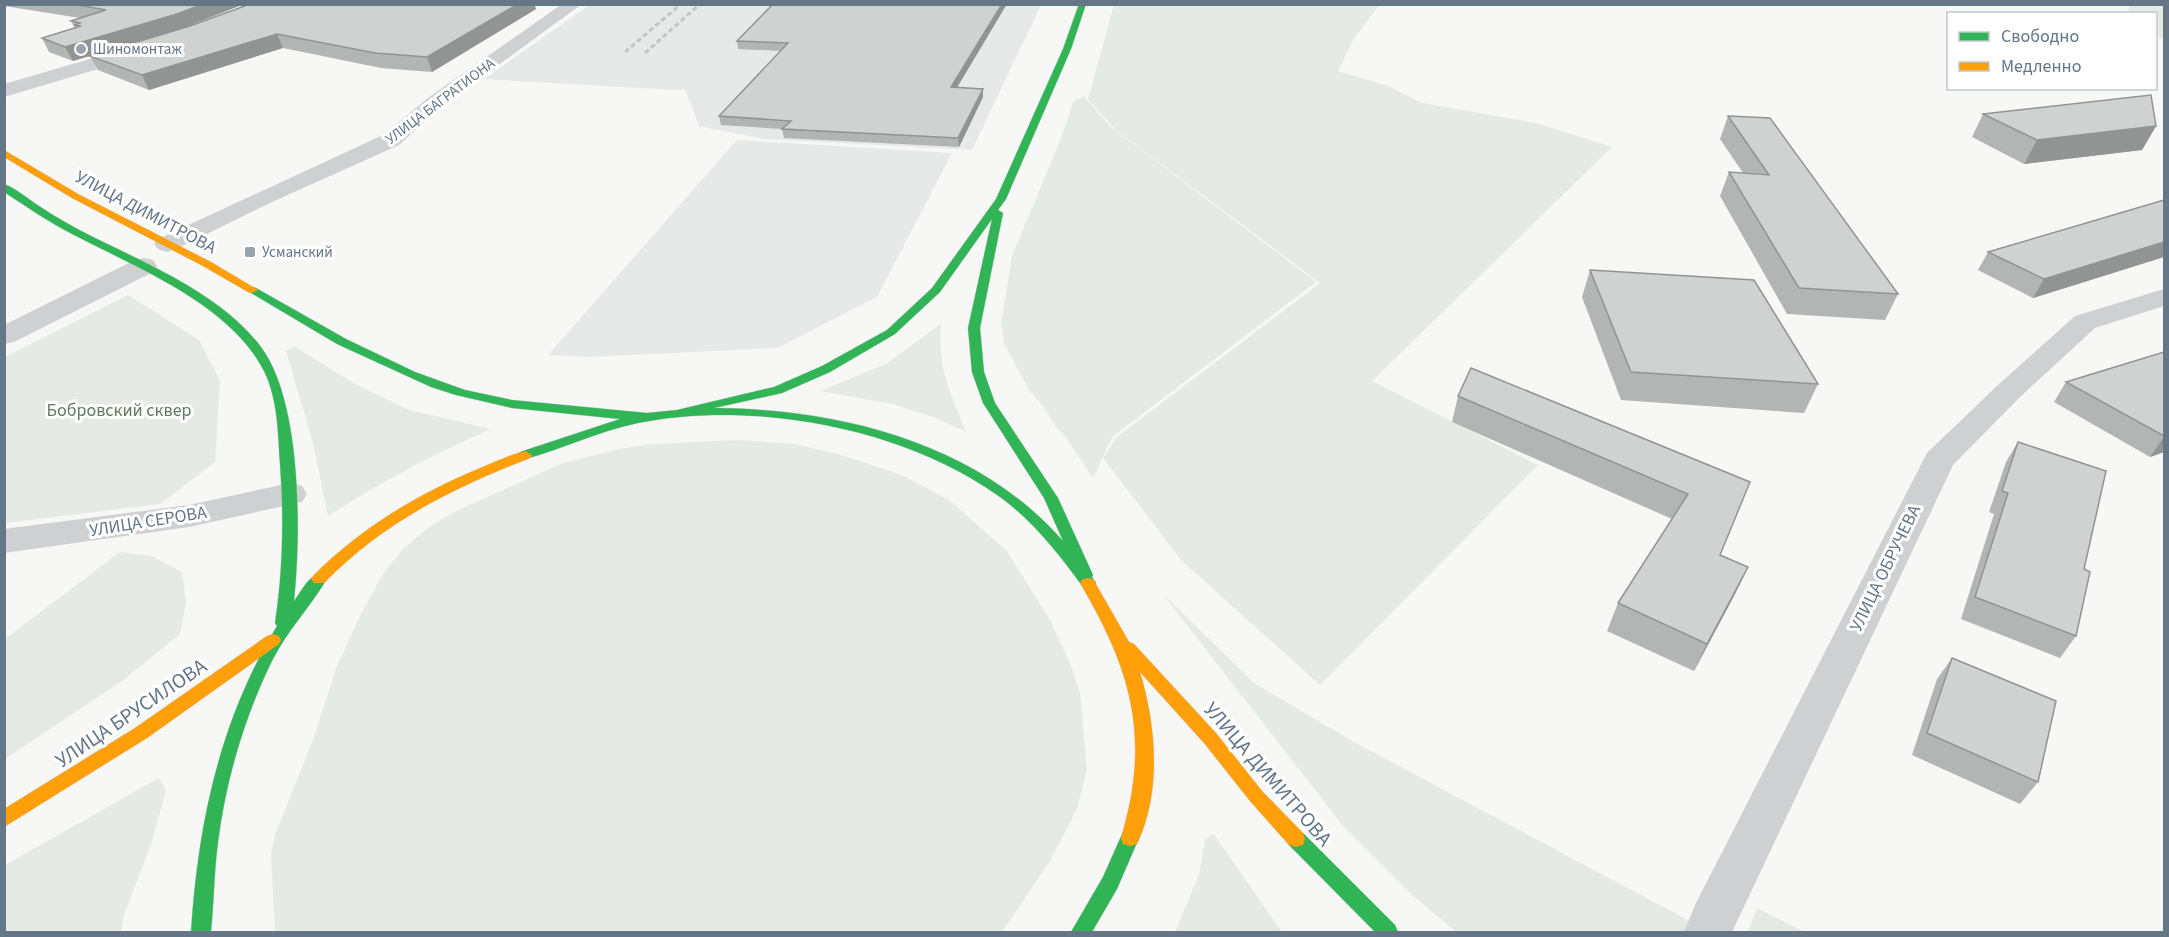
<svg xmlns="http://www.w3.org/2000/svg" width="2169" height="937" font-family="'Source Sans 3',sans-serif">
	<rect width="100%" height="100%" fill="#f7f7f6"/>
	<g fill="#e7e9e8">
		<path d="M589,5h452l-69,145 -209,-11 -64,-13 -14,-37 -9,1 -192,-11z"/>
		<path d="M737,140l215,13 -75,144 -100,51 -188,9 -41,-2z"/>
	</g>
	<g fill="#e6eae4">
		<path d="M1114,5h265l-26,35 -15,31 50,15 34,17 114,20 76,24 -240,234 166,84 -218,220 -138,-124 -79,-103 14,-21 203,-154 -205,-154 -27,-30z"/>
		<path d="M2130,5h34v34l-8,-2v-23l-29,-1z"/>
		<path d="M1084,96l26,30 206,156 -204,155 -19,41 -26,-39 -11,-12 -13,-21 -14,-16 -25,-47 -3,-20 11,-67 48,-115 13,-39z"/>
		<path d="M128,295l71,45 21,41 -5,81 -55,42 -155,19v-166z"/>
		<path d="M941,324c-3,47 8,65 25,108l-33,-15 -40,-13 -73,-13 66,-27z"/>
		<path d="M294,346l61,38 54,26 82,19c-57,25 -111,53 -163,87l-15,-73 -27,-92z"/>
		<path d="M738,440l57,4 50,12 57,19 47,25 57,50 44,70 20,43 10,30 7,76 -10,40 -27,52 -48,71h-727l-4,-79 5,-21 37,-92 24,-74 22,-48 24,-44 20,-25 26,-22 25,-15 109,-49 56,-14 33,-5z"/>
		<path d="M120,552l32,4 30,16 4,31 -6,31 -58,47 -117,78v-120z"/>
		<path d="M1162,593l92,90 100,59 343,183 -3,7h-238l-46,-39 -66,-66z"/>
		<path d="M159,778l7,12 -15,54 -27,71 -3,17h-116v-67z"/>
		<path d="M1213,833l64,92 6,7h-108l24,-57 6,-35z"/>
		<path d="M1757,908l48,24h-57z"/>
	</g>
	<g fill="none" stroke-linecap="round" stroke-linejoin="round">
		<g stroke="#d2d4d5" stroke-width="1">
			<g id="fast">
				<path d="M1079,4h7l-15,45 -65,150 -8,11 5,3 -23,115 4,44 11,31 63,95 35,77 -1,2 4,6 -3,4h-10c-24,-33 -50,-66 -83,-90 -97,-70 -246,-97 -362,-74 -39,8 -75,26 -113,36l-7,-4 2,-3 100,-33 -108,-11 -56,-13 -25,-8 -94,-43 -91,-54 6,-3 4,1 90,51 69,33 50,18 47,10 135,13 30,-3 97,-23 48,-21 65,-36 45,-42 64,-89 67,-150zM992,219l-24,109 4,44 11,31 61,95 19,43c-86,-98 -222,-132 -349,-133l68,-15 48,-21 65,-38 45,-42z"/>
				<path d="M4,184c13,5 24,15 35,22 18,12 36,22 56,32 55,27 128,58 166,109 41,55 40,187 33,254 8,-10 16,-30 30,-26l3,4c-17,28 -39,51 -54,80 -28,56 -47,120 -55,183 -4,30 -4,60 -7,90h-20c7,-109 29,-212 86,-306l-2,-3c8,-53 9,-105 5,-159 -2,-30 -2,-65 -16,-93 -34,-67 -127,-103 -190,-136 -24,-12 -47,-28 -70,-43z"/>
				<path d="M1130,830l7,2 2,6 -22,51 -25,43h-21l32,-55 20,-45z"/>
				<path d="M1296,831l7,2 92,92 3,7h-23l-86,-87 -2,-6 2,-6z"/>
			</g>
		</g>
		<g stroke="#d2d4d5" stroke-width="1">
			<g id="slow">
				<path d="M4,150l74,44 133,68 47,28 -6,3 -4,-1 -45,-26 -131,-68 -68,-41z"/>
				<path d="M525,451l7,4 -2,3c-79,31 -146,64 -206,125h-10l-3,-4 3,-4c47,-47 102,-80 164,-106 15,-6 31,-14 47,-18z"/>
				<path d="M1088,578l5,1 36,63 5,2 82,89 46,58 41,42 2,6 -2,6 -7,2 -7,-2 -39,-44 -46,-58 -64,-71c16,54 22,119 -3,172l-7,2 -7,-2 -2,-6c30,-100 11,-167 -41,-255l3,-4z"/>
				<path d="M273,634l6,2 2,4 -2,4 -132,94 -143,89v-18l131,-81 132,-92z"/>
			</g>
		</g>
		<g fill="#ced0d1" fill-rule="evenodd">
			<path d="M562,4h20l-140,102 -43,39 -127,57 -96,47 -9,3 -9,-3 -4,-5 4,-5 225,-104 45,-37z"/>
			<path d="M138,45l7,2 2,4 -2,4 -141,42v-13z"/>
			<path d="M144,258l9,2 4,6 -4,6 -139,70 -10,2v-19l131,-65z"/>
			<path d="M2164,289v17l-69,22 -75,69 -67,68 -221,467h-48l12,-29 231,-450 71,-68 77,-69z"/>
			<path d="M290,483l12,3 5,8 -5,8 -113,25 -185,26v-24l185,-24z"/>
		</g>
		<use href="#fast" fill="#30b455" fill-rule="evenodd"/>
		<use href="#slow" fill="#ff9f0a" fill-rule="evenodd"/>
		<g stroke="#c4c6c6" stroke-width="3" stroke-dasharray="5 3" stroke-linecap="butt">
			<path d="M625,52l56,-48"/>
			<path d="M645,53l55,-49"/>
		</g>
	</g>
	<g fill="#b3b5b5">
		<path d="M4,4h240l-61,24 -110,33 -24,-9 -7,-14 33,-10 -4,-7 9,-3 -76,-12z"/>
		<path d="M250,4h284l2,5 -104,63 -51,-4 -98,-20 -134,42 -51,-20 -8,-14 100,-30z"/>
		<path d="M773,4l184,84 26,1v8l-24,50 -175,-9 -2,-9 -61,-4 -2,-9 62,-65 -43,-2 -1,-8z"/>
		<path d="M1983,114l173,12 -14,24 -118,14 -52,-27z"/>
		<path d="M1728,116l170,178 -13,26 -98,-6 -67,-118 9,-24 14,1 -23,-34z"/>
		<path d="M2164,200v57l-131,41 -55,-28 10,-18z"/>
		<path d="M1590,270l228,114 -14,29 -183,-13 -39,-103z"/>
		<path d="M2164,352v100l-14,5 -96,-55 12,-20z"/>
		<path d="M1458,396l292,86 -30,73 28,12 -13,27 -41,77 -87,-40 11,-28 54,-84 -220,-97z"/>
		<path d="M2018,442l66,127 -8,67 -16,22 -99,-39 33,-105 -5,-2 17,-50z"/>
		<path d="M1952,658l86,124 -18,22 -108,-49 25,-76z"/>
	</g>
	<g fill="#929393">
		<path d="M203,4h41l-61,24 -110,33 -8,-14z"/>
		<path d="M518,4h16l2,5 -104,63 -5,-15z"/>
		<path d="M1002,4h5l-55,92 -1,-9z"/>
		<path d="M277,34l6,14 -134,42 -7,-15z"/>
		<path d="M983,89v8l-24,50 -1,-9z"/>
		<path d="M2156,126l-14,24 -118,14 13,-24z"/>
		<path d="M2164,242v15l-131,41 11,-19z"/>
		<path d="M2164,437v15l-14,5z"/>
		<path d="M1748,567l-13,27 -41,77 13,-27z"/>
	</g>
	<g fill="#d0d2d2" stroke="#929393" stroke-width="1.5">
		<path d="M72,4h131l-26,10 -112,33 -23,-9 39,-12 -7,-1 6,-2 -9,-2 35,-11z"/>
		<path d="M250,4h268l-91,53 -52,-4 -98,-19 -135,41 -52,-19 100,-30z"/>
		<path d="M773,4h229l-51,83 32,2 -25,49 -176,-9 9,-8 -72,-5 69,-73 -51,-2z"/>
		<path d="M2151,95l5,31 -119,14 -54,-26z"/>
		<path d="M1728,116l42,2 128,176 -99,-6 -70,-116 40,3z"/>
		<path d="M2164,200v42l-120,37 -56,-27z"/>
		<path d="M1590,270l164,10 64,104 -187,-12z"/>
		<path d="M2164,352v84l-98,-54z"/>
		<path d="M1471,368l279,114 -30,73 28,12 -41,77 -89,-41 70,-109 -230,-98z"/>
		<path d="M2018,442l88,29 -22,98 6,3 -14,64 -101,-39 33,-104 -6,-2z"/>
		<path d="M1952,658l104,43 -18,81 -111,-49z"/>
	</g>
	<g fill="#98a3ae" stroke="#fff" stroke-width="2">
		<circle cx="81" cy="49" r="6"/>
		<rect x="244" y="246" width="12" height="12" rx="3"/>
	</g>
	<g text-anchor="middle" stroke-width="6" stroke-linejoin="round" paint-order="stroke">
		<g font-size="15" fill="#657687" stroke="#fff" text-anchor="start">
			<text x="93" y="54">Шиномонтаж</text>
			<text x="262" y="257">Усманский</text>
		</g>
		<g font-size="15" fill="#657687" stroke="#fff">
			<text transform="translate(440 101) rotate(-37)" y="5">УЛИЦА БАГРАТИОНА</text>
		</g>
		<g font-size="18" fill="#657687" stroke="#fff">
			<text transform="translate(146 212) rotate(28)" y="6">УЛИЦА ДИМИТРОВА</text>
			<text transform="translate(148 521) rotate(-9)" y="6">УЛИЦА СЕРОВА</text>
			<text transform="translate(1885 568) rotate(-64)" y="6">УЛИЦА ОБРУЧЕВА</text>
		</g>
		<g font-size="18" fill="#647961" stroke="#fff">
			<text x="119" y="416">Бобровский сквер</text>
		</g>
		<g font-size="21" fill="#657687" stroke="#fff">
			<text transform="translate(131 713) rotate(-34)" y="7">УЛИЦА БРУСИЛОВА</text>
			<text transform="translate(1268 774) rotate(49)" y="7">УЛИЦА ДИМИТРОВА</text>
		</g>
	</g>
	<rect width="2169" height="937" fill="none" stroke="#657687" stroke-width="12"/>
	<rect x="1947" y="12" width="210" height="78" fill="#ffffff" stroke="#c1c8cf" stroke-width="1.5"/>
	<rect x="1959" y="32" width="30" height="9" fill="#30b455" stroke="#c1c8cf" stroke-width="1.5"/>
	<text x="2001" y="42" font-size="18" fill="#657687">Свободно</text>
	<rect x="1959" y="62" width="30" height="9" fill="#ff9f0a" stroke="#c1c8cf" stroke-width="1.5"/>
	<text x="2001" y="72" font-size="18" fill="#657687">Медленно</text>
</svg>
